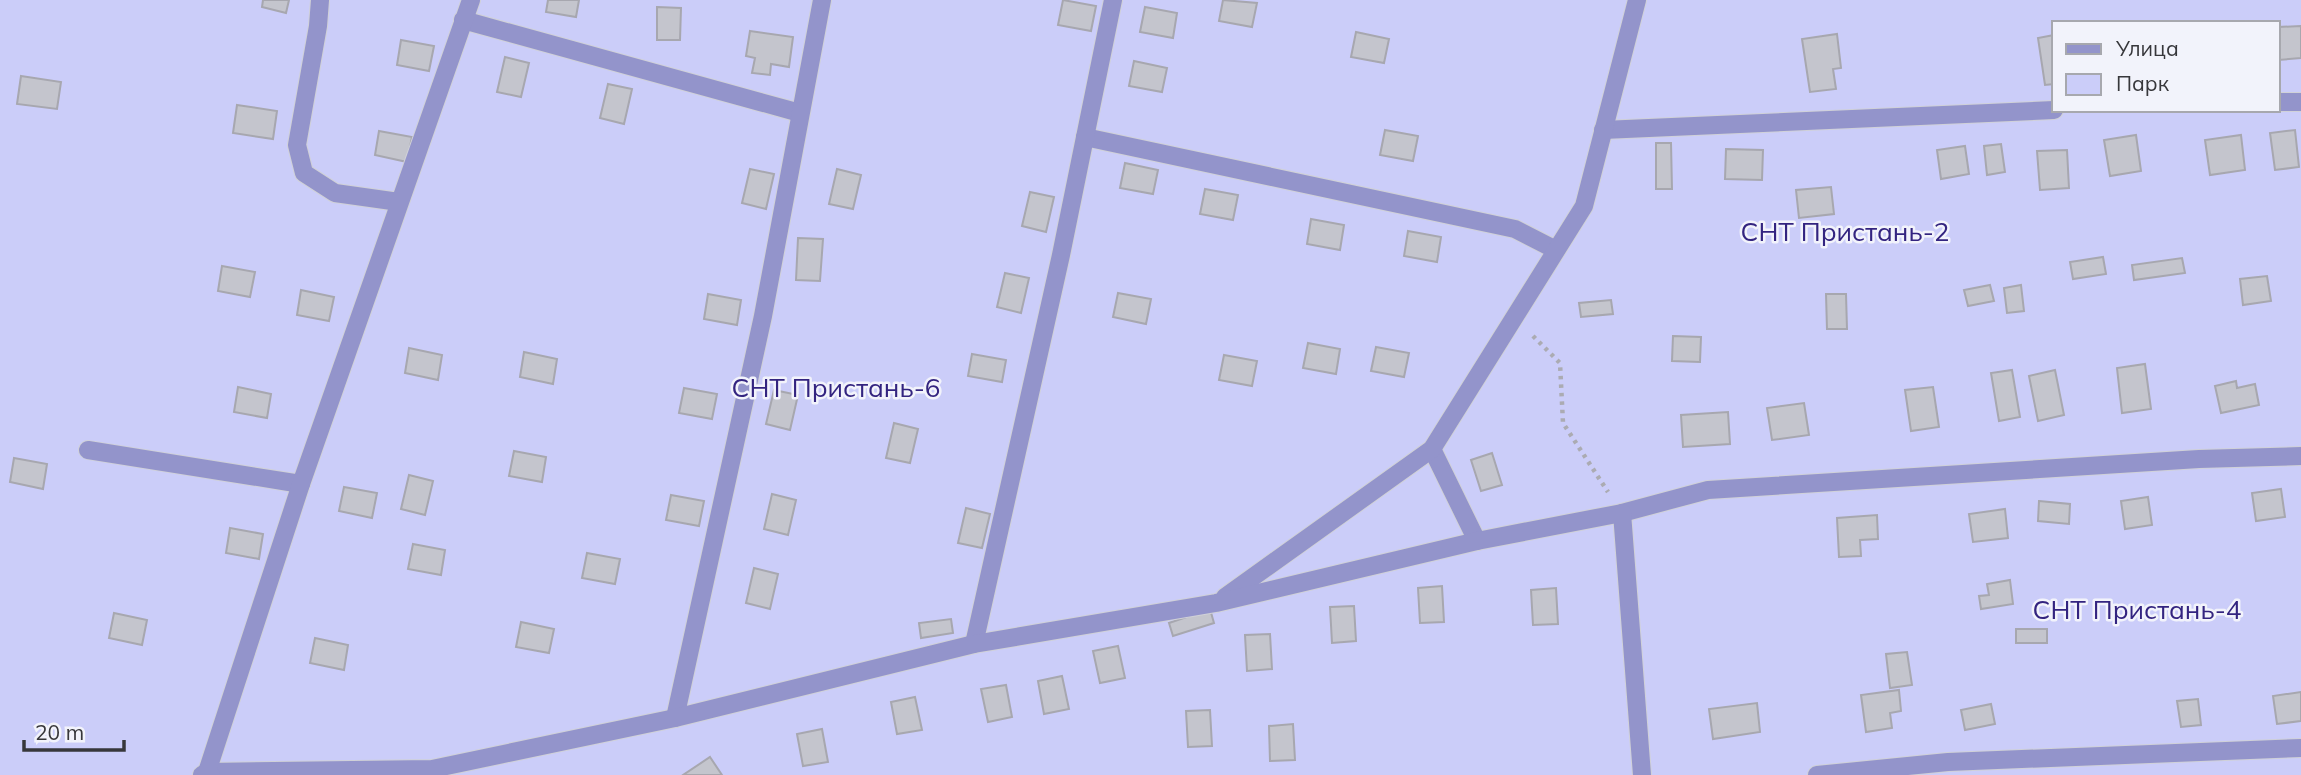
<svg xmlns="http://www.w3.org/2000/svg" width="2301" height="775" font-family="Mulish,sans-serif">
	<rect width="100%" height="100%" fill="#f2f3fb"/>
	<path fill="#cbcdf9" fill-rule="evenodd" d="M0,0h2301v775h-2301zM2054,23h224v87h-224z"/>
	<g fill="#c4c5cd" stroke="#a7a7af" stroke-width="2">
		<path d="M263,0h26l-3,13 -24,-6z"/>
		<path d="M548,0h31l-3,17 -30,-5z"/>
		<path d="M1063,0l33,6 -5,25 -33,-6z"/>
		<path d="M1223,0l34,3 -5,24 -33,-6z"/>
		<path d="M657,7l24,1 -1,32h-23z"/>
		<path d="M1145,7l32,6 -4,25 -33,-6z"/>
		<path d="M2301,26v32l-23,2v-33z"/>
		<path d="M750,31l43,6 -4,30 -18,-3 -1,11 -18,-2 3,-15 -9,-2z"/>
		<path d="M1356,32l33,7 -5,24 -33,-6z"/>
		<path d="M1837,34l4,34 -8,1 3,20 -26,3 -8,-53z"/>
		<path d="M2054,35v49l-9,1 -7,-47z"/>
		<path d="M401,40l33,6 -5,25 -32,-6z"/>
		<path d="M505,57l24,6 -8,34 -24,-5z"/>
		<path d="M1134,61l33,7 -5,24 -33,-6z"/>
		<path d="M21,76l40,6 -4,27 -40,-5z"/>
		<path d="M608,84l24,5 -8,35 -24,-6z"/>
		<path d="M237,105l40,6 -4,28 -40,-6z"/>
		<path d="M1385,130l33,6 -5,25 -33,-6z"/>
		<path d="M2295,130l4,37 -24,3 -5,-37z"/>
		<path d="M379,131l33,6 -5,25 -32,-7z"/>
		<path d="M2136,135l5,36 -31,5 -6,-36z"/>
		<path d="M2241,135l4,35 -35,5 -5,-35z"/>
		<path d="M1656,143h15l1,46h-16z"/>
		<path d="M2001,144l4,28 -18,3 -3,-29z"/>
		<path d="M1965,146l4,28 -28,5 -4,-29z"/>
		<path d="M1726,149l37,1 -1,30 -37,-1z"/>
		<path d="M2067,150l2,38 -29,2 -3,-39z"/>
		<path d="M1125,163l33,7 -5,24 -33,-6z"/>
		<path d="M750,169l24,5 -8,35 -24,-6z"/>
		<path d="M837,169l24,6 -8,34 -24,-5z"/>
		<path d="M1831,187l3,27 -35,4 -3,-28z"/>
		<path d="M1205,189l33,6 -5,25 -33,-6z"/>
		<path d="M1030,192l24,5 -8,35 -24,-6z"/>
		<path d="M1311,219l33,6 -4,25 -33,-6z"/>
		<path d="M1408,231l33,6 -4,25 -33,-6z"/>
		<path d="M798,238l25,1 -3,42 -24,-1z"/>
		<path d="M2103,257l3,17 -33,5 -3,-17z"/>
		<path d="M2182,258l3,15 -51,7 -2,-15z"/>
		<path d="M222,266l33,6 -5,25 -32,-6z"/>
		<path d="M1005,273l24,5 -8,35 -24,-6z"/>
		<path d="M2267,276l4,25 -28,4 -3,-26z"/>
		<path d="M1990,285l4,16 -26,5 -4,-16z"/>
		<path d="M2021,285l3,26 -17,2 -3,-25z"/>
		<path d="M301,290l33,7 -5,24 -32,-6z"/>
		<path d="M1118,293l33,6 -5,25 -33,-7z"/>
		<path d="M708,294l33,6 -4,25 -33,-6z"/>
		<path d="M1826,294h20l1,35h-20z"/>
		<path d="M1611,300l2,14 -32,3 -2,-14z"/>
		<path d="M1673,336l28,1 -1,25 -28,-1z"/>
		<path d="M1308,343l32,6 -4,25 -33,-6z"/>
		<path d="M1376,347l33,6 -5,24 -33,-6z"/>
		<path d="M409,348l33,7 -4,25 -33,-7z"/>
		<path d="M524,352l33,7 -4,25 -33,-7z"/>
		<path d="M972,354l34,6 -4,22 -34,-6z"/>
		<path d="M1224,355l33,6 -5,25 -33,-6z"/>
		<path d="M2145,364l6,45 -29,4 -5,-45z"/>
		<path d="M2012,370l8,47 -21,4 -8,-48z"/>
		<path d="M2055,370l9,45 -26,6 -9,-45z"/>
		<path d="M2236,381l1,7 18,-4 4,21 -38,8 -6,-27z"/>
		<path d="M238,387l33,7 -4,24 -33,-6z"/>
		<path d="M1933,387l6,40 -28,4 -6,-41z"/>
		<path d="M684,388l33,6 -5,25 -33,-6z"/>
		<path d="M774,390l24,5 -8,35 -24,-6z"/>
		<path d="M1804,403l5,32 -37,5 -5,-32z"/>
		<path d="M1728,412l2,32 -47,3 -2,-32z"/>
		<path d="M894,423l24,6 -8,34 -24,-5z"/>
		<path d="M514,451l32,6 -4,25 -33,-6z"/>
		<path d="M1492,453l10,32 -21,6 -10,-31z"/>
		<path d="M14,458l33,6 -4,25 -33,-7z"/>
		<path d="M409,475l24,6 -8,34 -24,-6z"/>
		<path d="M344,487l33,6 -5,25 -33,-7z"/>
		<path d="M2281,489l4,28 -29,4 -4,-28z"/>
		<path d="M772,494l24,6 -8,35 -24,-6z"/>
		<path d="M671,495l33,6 -5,25 -33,-6z"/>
		<path d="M2148,497l4,28 -27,4 -4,-28z"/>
		<path d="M2039,501l31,3 -1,20 -31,-3z"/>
		<path d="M966,508l24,6 -8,34 -24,-5z"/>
		<path d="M2005,509l3,29 -35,4 -4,-28z"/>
		<path d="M1877,515l1,24 -18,1 1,16 -22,1 -2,-39z"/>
		<path d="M230,528l33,6 -4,25 -33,-6z"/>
		<path d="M413,544l32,6 -4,25 -33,-6z"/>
		<path d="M587,553l33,6 -5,25 -33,-6z"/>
		<path d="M754,568l24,6 -8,35 -24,-6z"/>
		<path d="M2010,580l3,24 -32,5 -2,-13 10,-1 -2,-11z"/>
		<path d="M1442,586l2,36 -24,1 -2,-35z"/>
		<path d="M1556,588l2,36 -25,1 -2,-35z"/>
		<path d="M1354,606l2,35 -24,2 -2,-36z"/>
		<path d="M1210,609l4,14 -41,13 -4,-13z"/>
		<path d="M114,613l33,7 -5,25 -33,-7z"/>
		<path d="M951,619l2,14 -32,5 -2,-15z"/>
		<path d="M521,622l33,7 -5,24 -33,-6z"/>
		<rect x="2016" y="629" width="31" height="14"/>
		<path d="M1270,634l2,35 -25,2 -2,-36z"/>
		<path d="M315,638l33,7 -4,25 -34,-7z"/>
		<path d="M1118,646l7,32 -25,5 -7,-32z"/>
		<path d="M1907,652l5,33 -22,3 -4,-34z"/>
		<path d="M1062,676l7,33 -25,5 -6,-33z"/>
		<path d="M1006,685l6,32 -24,5 -7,-33z"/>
		<path d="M1899,690l2,21 -11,2 2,15 -26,4 -5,-37z"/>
		<path d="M2301,692v29l-24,3 -4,-28z"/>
		<path d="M915,697l7,33 -25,4 -6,-32z"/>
		<path d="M2198,699l3,26 -20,2 -4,-26z"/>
		<path d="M1757,703l3,29 -47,7 -4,-30z"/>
		<path d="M1991,704l4,20 -30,6 -4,-20z"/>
		<path d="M1210,710l2,36 -24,1 -2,-36z"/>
		<path d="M1293,724l2,36 -25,1 -1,-35z"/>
		<path d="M822,729l6,33 -25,4 -6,-32z"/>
		<path d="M710,757l12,18h-39z"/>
	</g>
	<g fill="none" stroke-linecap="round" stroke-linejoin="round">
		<g stroke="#d0d1d8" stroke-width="20">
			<g id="minor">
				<path d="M320,0l-2,26 -21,119 7,28 31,20 64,9"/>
				<path d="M463,20l337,93"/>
				<path d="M2278,102h23"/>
				<path d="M1603,130l451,-20"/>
				<path d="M1085,137l430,92 41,21"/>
				<path d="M1432,449l45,92"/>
				<path d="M88,450l213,34"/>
				<path d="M1622,513l86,-23 491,-31 102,-3"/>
				<path d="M1225,597l207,-148 152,-243 53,-206"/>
				<path d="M974,644l87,-389 52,-255"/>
				<path d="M675,718l88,-402 59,-316"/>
				<path d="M202,775l5,-3 225,-3 243,-51 299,-74 242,-41 261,-62 145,-28 20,262"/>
				<path d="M211,775l-4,-3 94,-288 170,-484"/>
				<path d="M1817,775l131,-13 353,-14"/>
			</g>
		</g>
		<path stroke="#ababb2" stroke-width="4.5" stroke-dasharray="3.5 5" stroke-linecap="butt" d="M1533,336l27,27 3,60 45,69"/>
		<use href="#minor" stroke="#9394cb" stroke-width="18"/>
	</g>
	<g text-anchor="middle" stroke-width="5" stroke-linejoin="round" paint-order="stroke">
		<g font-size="26" fill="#332480" stroke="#f2f3fb">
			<text x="1845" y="241">СНТ Пристань-2</text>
			<text x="836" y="397">СНТ Пристань-6</text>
			<text x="2137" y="619">СНТ Пристань-4</text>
		</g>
	</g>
	<rect x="2052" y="21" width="228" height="91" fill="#f2f3fb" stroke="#a7a8ae" stroke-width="2"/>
	<rect x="2066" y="44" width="35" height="10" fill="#9394cb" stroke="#a7a8ae" stroke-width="2"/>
	<text x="2116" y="56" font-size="21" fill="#37373b">Улица</text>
	<rect x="2066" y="74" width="35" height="21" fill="#cbcdf9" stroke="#a7a8ae" stroke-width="2"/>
	<text x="2116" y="91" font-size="21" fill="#37373b">Парк</text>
	<path d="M24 740v10h100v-10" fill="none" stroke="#37373b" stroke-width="3.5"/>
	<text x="35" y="740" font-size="21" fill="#37373b" stroke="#f2f3fb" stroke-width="5" paint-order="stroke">20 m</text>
</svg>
